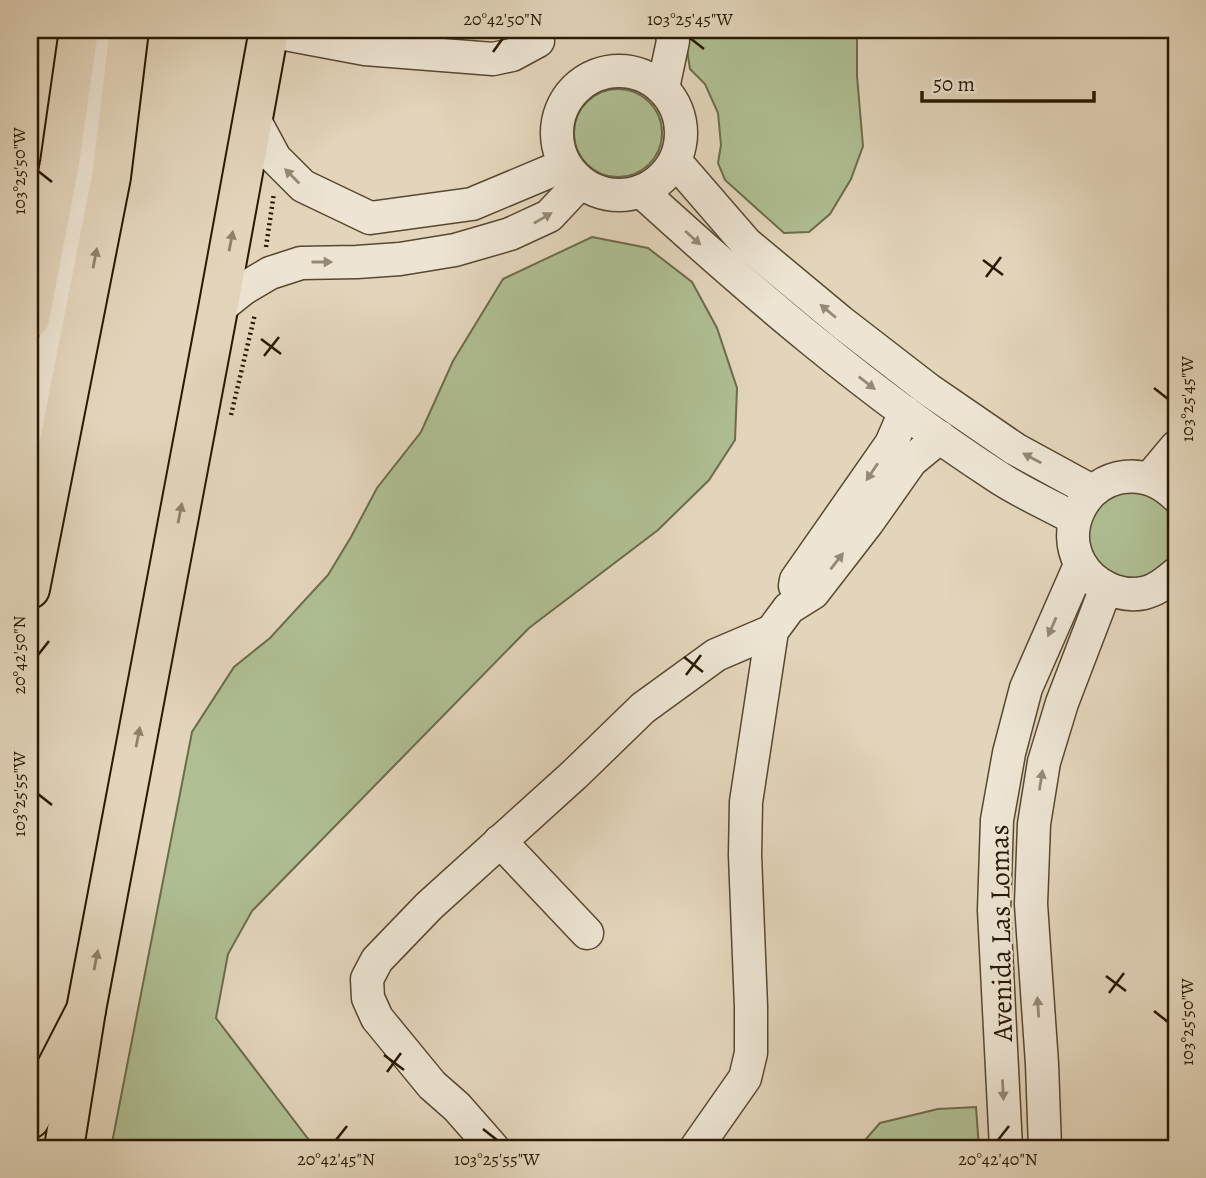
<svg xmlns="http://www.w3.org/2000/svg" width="1206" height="1178" font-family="Alegreya,serif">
	<rect width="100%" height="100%" fill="#e3d5bb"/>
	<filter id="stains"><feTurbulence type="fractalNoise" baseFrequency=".00286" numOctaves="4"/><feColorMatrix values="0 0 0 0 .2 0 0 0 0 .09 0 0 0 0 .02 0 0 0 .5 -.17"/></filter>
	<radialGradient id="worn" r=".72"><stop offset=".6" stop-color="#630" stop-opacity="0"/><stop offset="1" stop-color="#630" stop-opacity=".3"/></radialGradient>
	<g fill="#afbe93" stroke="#6c6c4a" stroke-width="2">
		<path d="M684,30h173v46l6,70 -12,33 -21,35 -21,18 -25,1 -59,-53 -7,-17 3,-18 -3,-32 -13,-29 -15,-15z"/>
		<circle cx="618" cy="133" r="44"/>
		<path d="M592,237l56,11 44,34 25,46 20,60 -2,52 -26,40 -51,50 -129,98 -277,283 -24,43 -12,64 99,130h-204l81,-416 42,-65 36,-29 58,-63 23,-38 26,-49 44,-56 32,-71 50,-82z"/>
		<circle cx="1131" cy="535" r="44"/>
		<path d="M976,1107l3,41h-121l22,-25 58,-14z"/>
	</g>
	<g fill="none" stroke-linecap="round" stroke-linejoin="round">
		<g stroke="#584830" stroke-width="35">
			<g id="minor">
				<path d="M269,31l96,18 128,10 19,-4 26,-14"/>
				<circle cx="619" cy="133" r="62"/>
				<path d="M663,88l10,-47 -2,-11"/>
				<path d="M254,119l21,39 28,28 67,32 102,-14 93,-39"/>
				<path d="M675,161l71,82 95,79 88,68 86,59 77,42"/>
				<path d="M642,192c112,102 227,201 353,283 25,17 53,29 80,44"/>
				<path d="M218,309l25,-20 27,-16 31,-10 56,-1 43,-3 55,-9 55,-16 39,-18 31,-33"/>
				<path d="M30,473l82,-439"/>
				<path d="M1150,478l26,-31"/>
				<path d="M1176,496c-16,-16 -36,-23 -58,-18 -37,9 -56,52 -38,85 12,22 40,35 64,30 13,-3 22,-11 32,-19"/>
				<path d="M795,586l1,-6 95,-136 14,-32"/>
				<path d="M500,841l87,92"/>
				<path d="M493,1148l-36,-41 -25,-22 -55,-67 -9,-20 -1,-19 10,-19 52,-54 146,-132 68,-66 73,-53 56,-24"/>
				<path d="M696,1148l49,-70 6,-25v-46l-6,-152 1,-53 26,-171 17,-23 24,-15 55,-71 43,-61 29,-24"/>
				<path d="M1006,1148l-12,-238 3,-90 12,-67 17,-65 54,-123"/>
				<path d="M1045,1148l-3,-84 -11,-160 3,-80 10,-62 18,-59 44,-115"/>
			</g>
		</g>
		<g stroke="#291902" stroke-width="42">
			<path id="major" d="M64,1148l22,-138 132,-701 51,-279"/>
		</g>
		<g stroke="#291902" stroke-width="42">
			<g id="highway">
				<path d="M30,319l30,-156 19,-133"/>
				<path d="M30,589l81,-412 18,-147"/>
				<path d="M30,1119l56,-109"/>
			</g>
		</g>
		<g stroke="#291902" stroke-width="4.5" stroke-dasharray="2 3.5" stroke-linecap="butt">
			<path d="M266,247l8,-54"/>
			<path d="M231,415l24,-101"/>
		</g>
		<use href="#minor" stroke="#ede4d3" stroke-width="32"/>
		<use href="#major" stroke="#e3d5bb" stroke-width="38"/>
		<use href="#highway" stroke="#e3d5bb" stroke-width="38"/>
	</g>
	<defs><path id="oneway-solid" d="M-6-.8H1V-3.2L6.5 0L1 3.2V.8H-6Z" transform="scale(1.75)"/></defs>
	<g fill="#958975">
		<use href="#oneway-solid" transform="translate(292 176) rotate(-135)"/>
		<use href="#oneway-solid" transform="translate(543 218) rotate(-30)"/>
		<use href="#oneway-solid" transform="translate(693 238) rotate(42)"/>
		<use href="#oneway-solid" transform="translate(322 262)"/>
		<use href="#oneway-solid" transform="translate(828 311) rotate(-140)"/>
		<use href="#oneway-solid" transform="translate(867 383) rotate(38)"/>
		<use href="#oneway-solid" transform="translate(1032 458) rotate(-152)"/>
		<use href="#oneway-solid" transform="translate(872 472) rotate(124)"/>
		<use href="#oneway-solid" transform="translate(837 561) rotate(-52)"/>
		<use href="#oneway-solid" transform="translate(1052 627) rotate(114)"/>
		<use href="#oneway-solid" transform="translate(1041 780) rotate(-81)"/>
		<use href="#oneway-solid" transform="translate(1038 1007) rotate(-94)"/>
		<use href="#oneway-solid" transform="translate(1003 1090) rotate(87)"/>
	</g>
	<g fill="#8f8068">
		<use href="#oneway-solid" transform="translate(231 241) rotate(-79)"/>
		<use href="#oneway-solid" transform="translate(95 258) rotate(-79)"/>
		<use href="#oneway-solid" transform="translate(180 513) rotate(-79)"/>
		<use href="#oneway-solid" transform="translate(138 737) rotate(-79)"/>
		<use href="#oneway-solid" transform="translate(96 960) rotate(-79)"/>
	</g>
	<path fill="none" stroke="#291902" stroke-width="2.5" d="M690,38l14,11M493,52l10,-14M38,171l14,11M983,260l20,15M986,277l15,-20M261,339l20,15M264,356l15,-19M1154,388l14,11M38,655l11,-14M684,657l19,15M686,675l15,-20M38,794l14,11M1106,976l20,15M1109,993l15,-20M1154,1011l14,11M384,1055l20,15M387,1072l14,-19M483,1129l14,11M336,1140l11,-14M998,1140l11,-14"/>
	<g text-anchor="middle" stroke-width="5" stroke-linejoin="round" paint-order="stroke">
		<g font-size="28" fill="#291902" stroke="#ede4d3">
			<text transform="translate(1000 933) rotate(-91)" y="10">Avenida Las Lomas</text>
		</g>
	</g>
	<rect width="1206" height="1178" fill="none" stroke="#e3d5bb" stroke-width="77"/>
	<path d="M922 91v10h172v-10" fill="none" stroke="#291902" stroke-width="3.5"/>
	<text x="933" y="91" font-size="21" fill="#291902" stroke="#ede4d3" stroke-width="5" paint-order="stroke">50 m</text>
	<rect x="38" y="38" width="1130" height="1102" fill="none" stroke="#291902" stroke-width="2.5"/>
	<g font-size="18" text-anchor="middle" fill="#291902">
		<text x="503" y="25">20°42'50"N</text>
		<text x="690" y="25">103°25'45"W</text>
		<text transform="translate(19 171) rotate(-90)" y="6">103°25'50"W</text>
		<text transform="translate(1187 399) rotate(-90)" y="6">103°25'45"W</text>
		<text transform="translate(19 655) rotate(-90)" y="6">20°42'50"N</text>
		<text transform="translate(19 794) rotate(-90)" y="6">103°25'55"W</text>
		<text transform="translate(1187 1022) rotate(-90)" y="6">103°25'50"W</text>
		<text x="336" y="1165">20°42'45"N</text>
		<text x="497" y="1165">103°25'55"W</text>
		<text x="998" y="1165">20°42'40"N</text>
	</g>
	<rect width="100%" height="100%" filter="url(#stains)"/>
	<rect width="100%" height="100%" fill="url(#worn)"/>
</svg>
